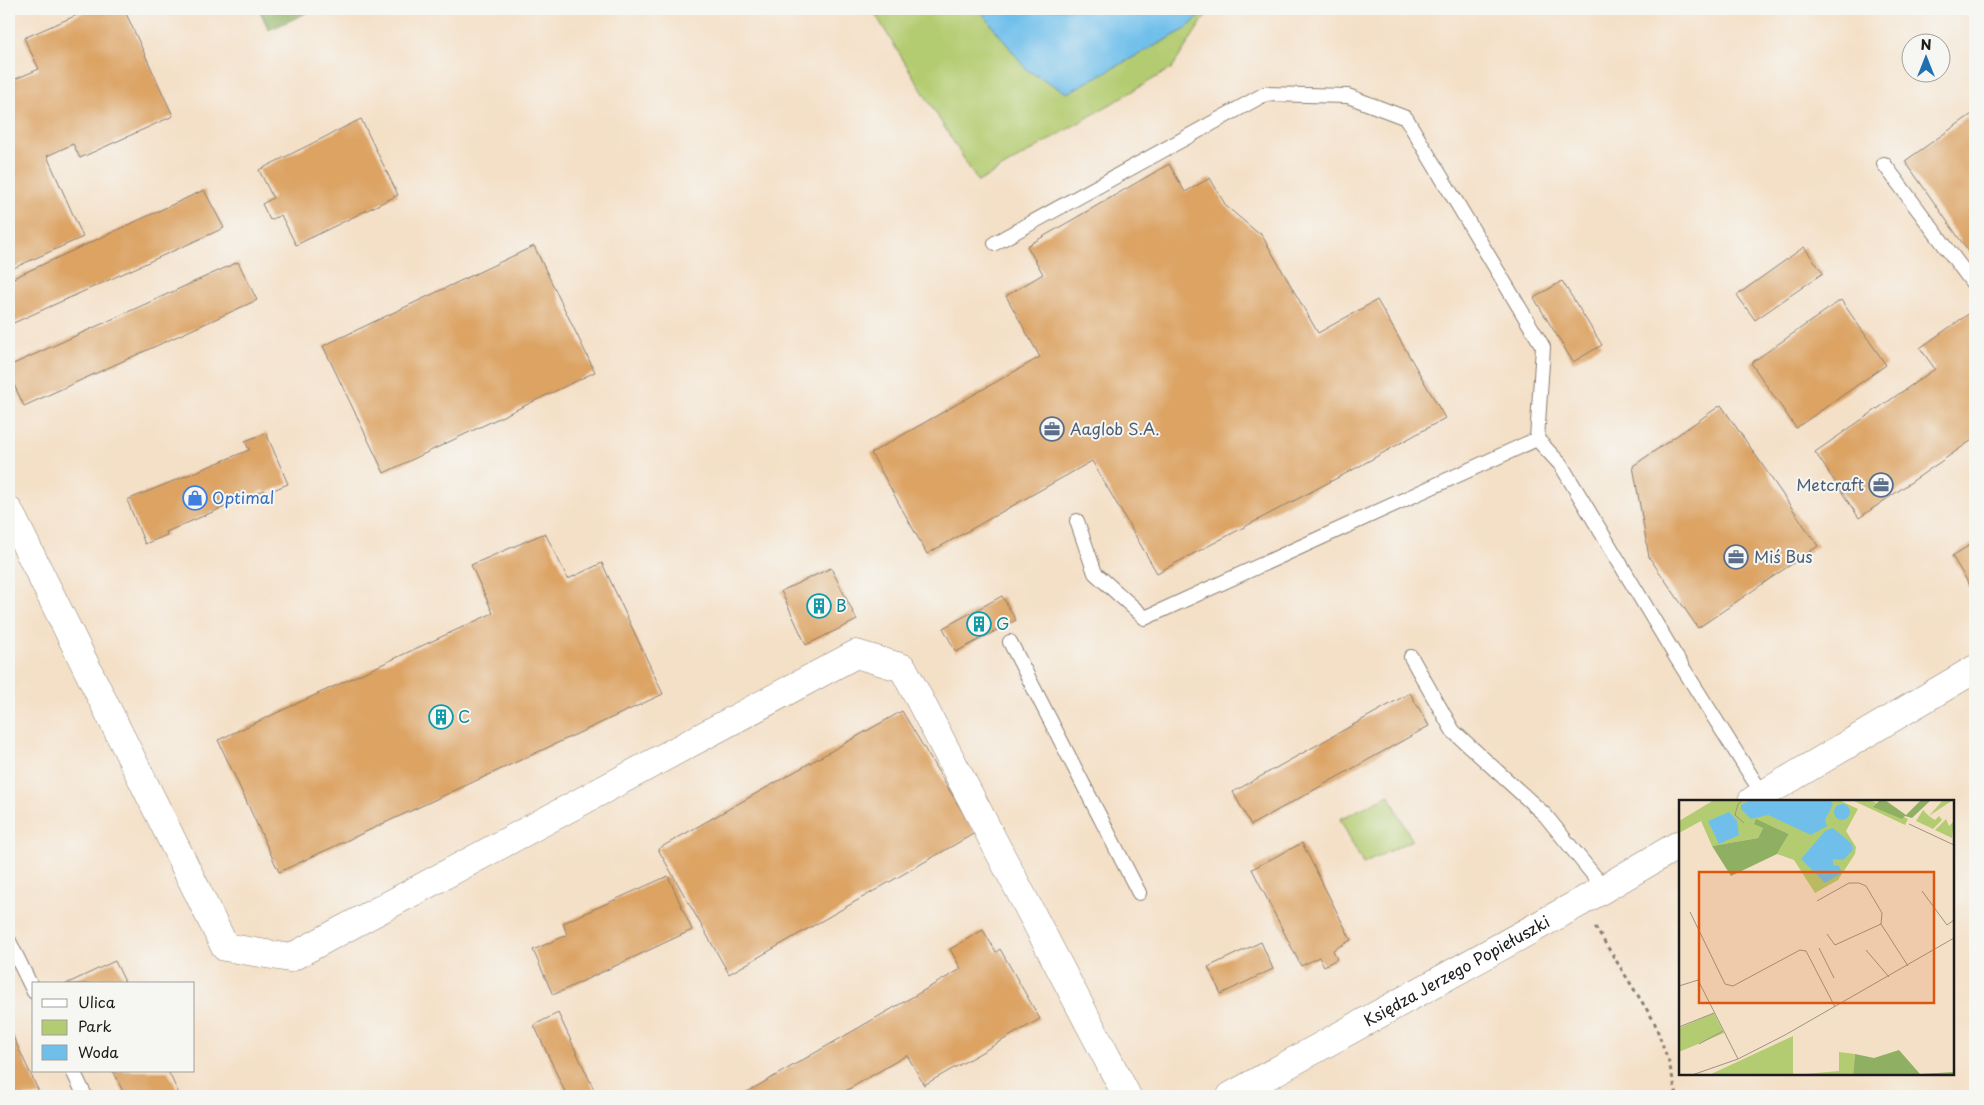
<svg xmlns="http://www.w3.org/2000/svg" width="1984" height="1105" font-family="'Playpen Sans',sans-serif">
	<rect width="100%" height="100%" fill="#f6f6f2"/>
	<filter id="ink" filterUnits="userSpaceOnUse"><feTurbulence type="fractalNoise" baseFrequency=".02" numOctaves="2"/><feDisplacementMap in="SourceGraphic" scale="10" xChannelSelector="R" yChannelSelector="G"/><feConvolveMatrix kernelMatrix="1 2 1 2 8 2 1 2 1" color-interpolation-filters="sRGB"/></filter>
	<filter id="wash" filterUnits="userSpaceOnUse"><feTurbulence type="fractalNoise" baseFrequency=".0096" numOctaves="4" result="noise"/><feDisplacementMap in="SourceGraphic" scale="20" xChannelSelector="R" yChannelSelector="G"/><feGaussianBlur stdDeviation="1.12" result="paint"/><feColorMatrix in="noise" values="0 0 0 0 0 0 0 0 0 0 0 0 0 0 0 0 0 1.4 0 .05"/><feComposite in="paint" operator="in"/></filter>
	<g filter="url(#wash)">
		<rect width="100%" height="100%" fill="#f4e0c7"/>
		<g fill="#b4cc71" stroke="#687446">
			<path d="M872,9h338l-38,59 -194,114z"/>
			<path d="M1389,795l23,45 -49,24 -23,-45z"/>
		</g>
		<path fill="#8fb063" stroke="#566640" d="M259,9h56l-46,21z"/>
		<path fill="#70bfeb" stroke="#466e84" d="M979,9h228l-21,20 -119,64 -40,-23z"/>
		<g id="blocks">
			<g fill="#dca364">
				<path d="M91,9h33l49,107 -93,42 -7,-14 -26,12 36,81 -74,33v-199l4,9 26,-11 -15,-31z"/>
				<path d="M1975,112v149l-70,-100z"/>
				<path d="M361,119l37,76 -102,50 -15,-30 -11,5 -8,-16 11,-6 -14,-28z"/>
				<path d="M1169,164l16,28 25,-14 16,28 32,27 2,-1 58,101 59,-33 68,118 -87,49 -201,106 -65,-112 -165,93 -56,-101 169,-96 -34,-61 37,-22 -16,-28z"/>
				<path d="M204,190l20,38 -215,97v-45z"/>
				<path d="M534,246l61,126 -211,101 -61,-127z"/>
				<path d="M1804,247l19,26 -68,47 -18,-25z"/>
				<path d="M238,262l19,38 -233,106 -15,-32v-8z"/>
				<path d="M1562,281l40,64 -29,17 -39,-64z"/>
				<path d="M1841,300l45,65 -90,63 -45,-65z"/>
				<path d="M1974,310l1,128 -116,80 -44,-66 120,-83 -15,-21z"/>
				<path d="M1721,405l97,141 -120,82 -49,-71 -16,-91z"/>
				<path d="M266,433l22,51 -22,9 -2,-3 -98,42 1,3 -22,9 -18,-44 122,-50 -4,-9z"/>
				<path d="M545,533l23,46 34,-16 61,131 -384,178 -61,-132 275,-127 -22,-48z"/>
				<path d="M1975,542v52l-23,-38z"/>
				<path d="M831,568l26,52 -51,25 -25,-54z"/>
				<path d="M1002,596l14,24 -60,32 -13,-24z"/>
				<path d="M1410,693l19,33 -178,99 -18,-33z"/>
				<path d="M902,711l73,122 -246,141 -71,-125z"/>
				<path d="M1302,843l49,97 -18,10 4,9 -13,7 -5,-9 -18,9 -49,-97z"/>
				<path d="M668,876l24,54 -139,65 -20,-45 34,-15 -4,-12z"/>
				<path d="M983,930l13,22 4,-3 40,70 -116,66 -17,-30 -70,41h-97l221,-127 -11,-20z"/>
				<path d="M1261,942l12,27 -52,25 -13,-27z"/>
				<path d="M115,961l11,23h-60z"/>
				<path d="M558,1013l39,83h-30l-33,-71z"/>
				<path d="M9,1028l32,68h-32z"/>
				<path d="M113,1071h55l12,25h-55z"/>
			</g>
		</g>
	</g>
	<g filter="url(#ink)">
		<use href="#blocks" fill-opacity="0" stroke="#887e72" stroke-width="1"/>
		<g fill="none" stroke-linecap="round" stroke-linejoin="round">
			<g stroke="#887e72" stroke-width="16">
				<g id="lane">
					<path d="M1884,164l91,122"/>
					<path d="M995,243l270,-149 83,2 58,22 137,229 -6,92"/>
					<path d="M1077,521l18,52 50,45 392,-179 24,26 115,192 87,138"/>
					<path d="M1010,642l129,251"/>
					<path d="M1411,657l42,74 92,84 59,73"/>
					<path d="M9,941l25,51"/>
					<path d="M73,1071l12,25"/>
				</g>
			</g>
			<g stroke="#887e72" stroke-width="29">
				<path id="street" d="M9,511l216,436 65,11 566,-304 47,14 224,428"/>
			</g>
			<g stroke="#887e72" stroke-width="29">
				<g id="secondary">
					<path d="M1752,801l223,-132"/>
					<path id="s1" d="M1231,1096l350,-194 99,-58"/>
				</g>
			</g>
			<path stroke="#887e72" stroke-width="3" stroke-dasharray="4 4" stroke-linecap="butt" d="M1595,927l59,94 15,42 8,33"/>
			<use href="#lane" stroke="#fff" stroke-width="14"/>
			<use href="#street" stroke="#fff" stroke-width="28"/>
			<use href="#secondary" stroke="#fff" stroke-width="28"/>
		</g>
	</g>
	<defs>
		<g id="office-ring" transform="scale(1.25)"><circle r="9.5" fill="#f6f6f2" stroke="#5c6f8a" stroke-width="1.5"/><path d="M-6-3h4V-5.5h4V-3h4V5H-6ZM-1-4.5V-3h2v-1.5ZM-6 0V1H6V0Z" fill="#5c6f8a"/></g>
		<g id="shop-ring" transform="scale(1.25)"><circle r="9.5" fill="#f6f6f2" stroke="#3f7fe0" stroke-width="1.5"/><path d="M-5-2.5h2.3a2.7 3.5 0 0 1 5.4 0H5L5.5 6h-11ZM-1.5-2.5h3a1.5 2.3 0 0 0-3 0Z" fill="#3f7fe0"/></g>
		<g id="building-ring" transform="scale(1.25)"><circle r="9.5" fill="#f6f6f2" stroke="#0f9aa8" stroke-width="1.5"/><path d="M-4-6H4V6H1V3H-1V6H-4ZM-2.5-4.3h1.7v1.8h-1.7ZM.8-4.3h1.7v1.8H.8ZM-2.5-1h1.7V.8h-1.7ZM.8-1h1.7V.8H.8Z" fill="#0f9aa8"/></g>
	</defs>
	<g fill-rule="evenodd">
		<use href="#office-ring" x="1052" y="429"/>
		<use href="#office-ring" x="1881" y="485"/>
		<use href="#shop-ring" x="195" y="498"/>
		<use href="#office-ring" x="1736" y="557"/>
		<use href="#building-ring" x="819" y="606"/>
		<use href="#building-ring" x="979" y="624"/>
		<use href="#building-ring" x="441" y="717"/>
	</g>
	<g text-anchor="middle" stroke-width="4" stroke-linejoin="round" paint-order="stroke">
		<g font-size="16" fill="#4e5e75" stroke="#f6f6f2" text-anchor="start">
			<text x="1070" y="435">Aaglob S.A.</text>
			<text x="1864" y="491" text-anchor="end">Metcraft</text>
			<text x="1754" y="563">Miś Bus</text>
		</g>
		<g font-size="16" fill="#366cbe" stroke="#f6f6f2" text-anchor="start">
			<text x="212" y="504">Optimal</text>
		</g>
		<g font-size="16" fill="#0d838f" stroke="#f6f6f2" text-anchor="start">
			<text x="836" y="612">B</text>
			<text x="996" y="630">G</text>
			<text x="458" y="723">C</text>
		</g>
		<g font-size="16" fill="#1c1c1c" stroke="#f6f6f2">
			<text dy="6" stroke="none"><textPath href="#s1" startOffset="258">Księdza Jerzego Popiełuszki</textPath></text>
		</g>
	</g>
	<g transform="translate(1679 800)">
		<rect width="275" height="275" fill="#f4e0c7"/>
		<path d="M35,0h125l19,9 -12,22 10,16 -1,7 -17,26 -23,13 -21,-33 -17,-6 12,-20 -32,-14 6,8 -5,10 -46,8 -11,-25 -22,12v-12zM173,0h18l38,19 -3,6zM264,0h10l-24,16 6,4 9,-9 -5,5 3,4 -9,9 -17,-8 7,-11 6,6zM267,19l3,7 5,-5 -2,17 -17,-8zM35,213l10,20 -45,19v-24zM114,236v39l46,-4v-19l16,2 -2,21h-144z" fill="#b4cc71"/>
		<path d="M201,0h5l21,15 15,-15h10l-19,18 -7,-2 -3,3 -29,-12zM77,19l33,15 -12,20 -46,22 -19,-30 46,-8 5,-10 -9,-4zM220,250l21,24 34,-2v3h-101l2,-21 19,4z" fill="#8fb063"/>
		<path d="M72,0h79l3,4 -8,16 2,6 -16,9 -43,-20 -17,4 -10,-10v-4zM155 12a8 8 0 1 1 16 0a8 8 0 1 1-16 0ZM50,12l8,9 2,14 -20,9 -11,-23zM154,28l19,16 1,6 -10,10 -10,-1v6l6,1 3,7 -17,10 -24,-24 24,-28z" fill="#70bfeb"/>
		<path fill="none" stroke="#9e9283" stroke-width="1" d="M64,0l-5,4 -3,11 9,8M230,24l45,21M243,91l25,34 7,-5M138,101l32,-18h10l7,3 16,27 -1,11M11,112l35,72 8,2 67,-36 6,1 29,56M148,134l8,11 46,-21 27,42M140,148l15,30M187,150l23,27M0,186l19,-6 40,79M0,227l35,-14M20,244l24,-13M13,275l46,-16 47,-24 169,-97"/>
		<path fill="#de560d" fill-opacity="0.15" stroke="#de560d" stroke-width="2.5" d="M20,72h235v131h-235z"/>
		<rect width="275" height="275" fill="none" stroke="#1c1c1c" stroke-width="2.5"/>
	</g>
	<rect width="1984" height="1105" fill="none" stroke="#f6f6f2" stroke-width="30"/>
	<rect x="32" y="982" width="162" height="90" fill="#f6f6f2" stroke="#9f9f9c"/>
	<rect x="42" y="999" width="25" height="8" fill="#ffffff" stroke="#9f9f9c"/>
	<text x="78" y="1008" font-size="15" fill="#1c1c1c">Ulica</text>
	<rect x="42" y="1020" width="25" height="15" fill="#b4cc71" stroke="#9f9f9c"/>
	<text x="78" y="1032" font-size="15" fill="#1c1c1c">Park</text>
	<rect x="42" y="1045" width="25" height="15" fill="#70bfeb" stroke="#9f9f9c"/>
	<text x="78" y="1058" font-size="15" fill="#1c1c1c">Woda</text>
	<g transform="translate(1926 58)"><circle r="24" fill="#f6f6f2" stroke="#9f9f9c"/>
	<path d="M0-4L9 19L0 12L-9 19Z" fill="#1f6fb2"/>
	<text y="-8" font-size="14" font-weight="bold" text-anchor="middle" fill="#1c1c1c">N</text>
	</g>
</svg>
